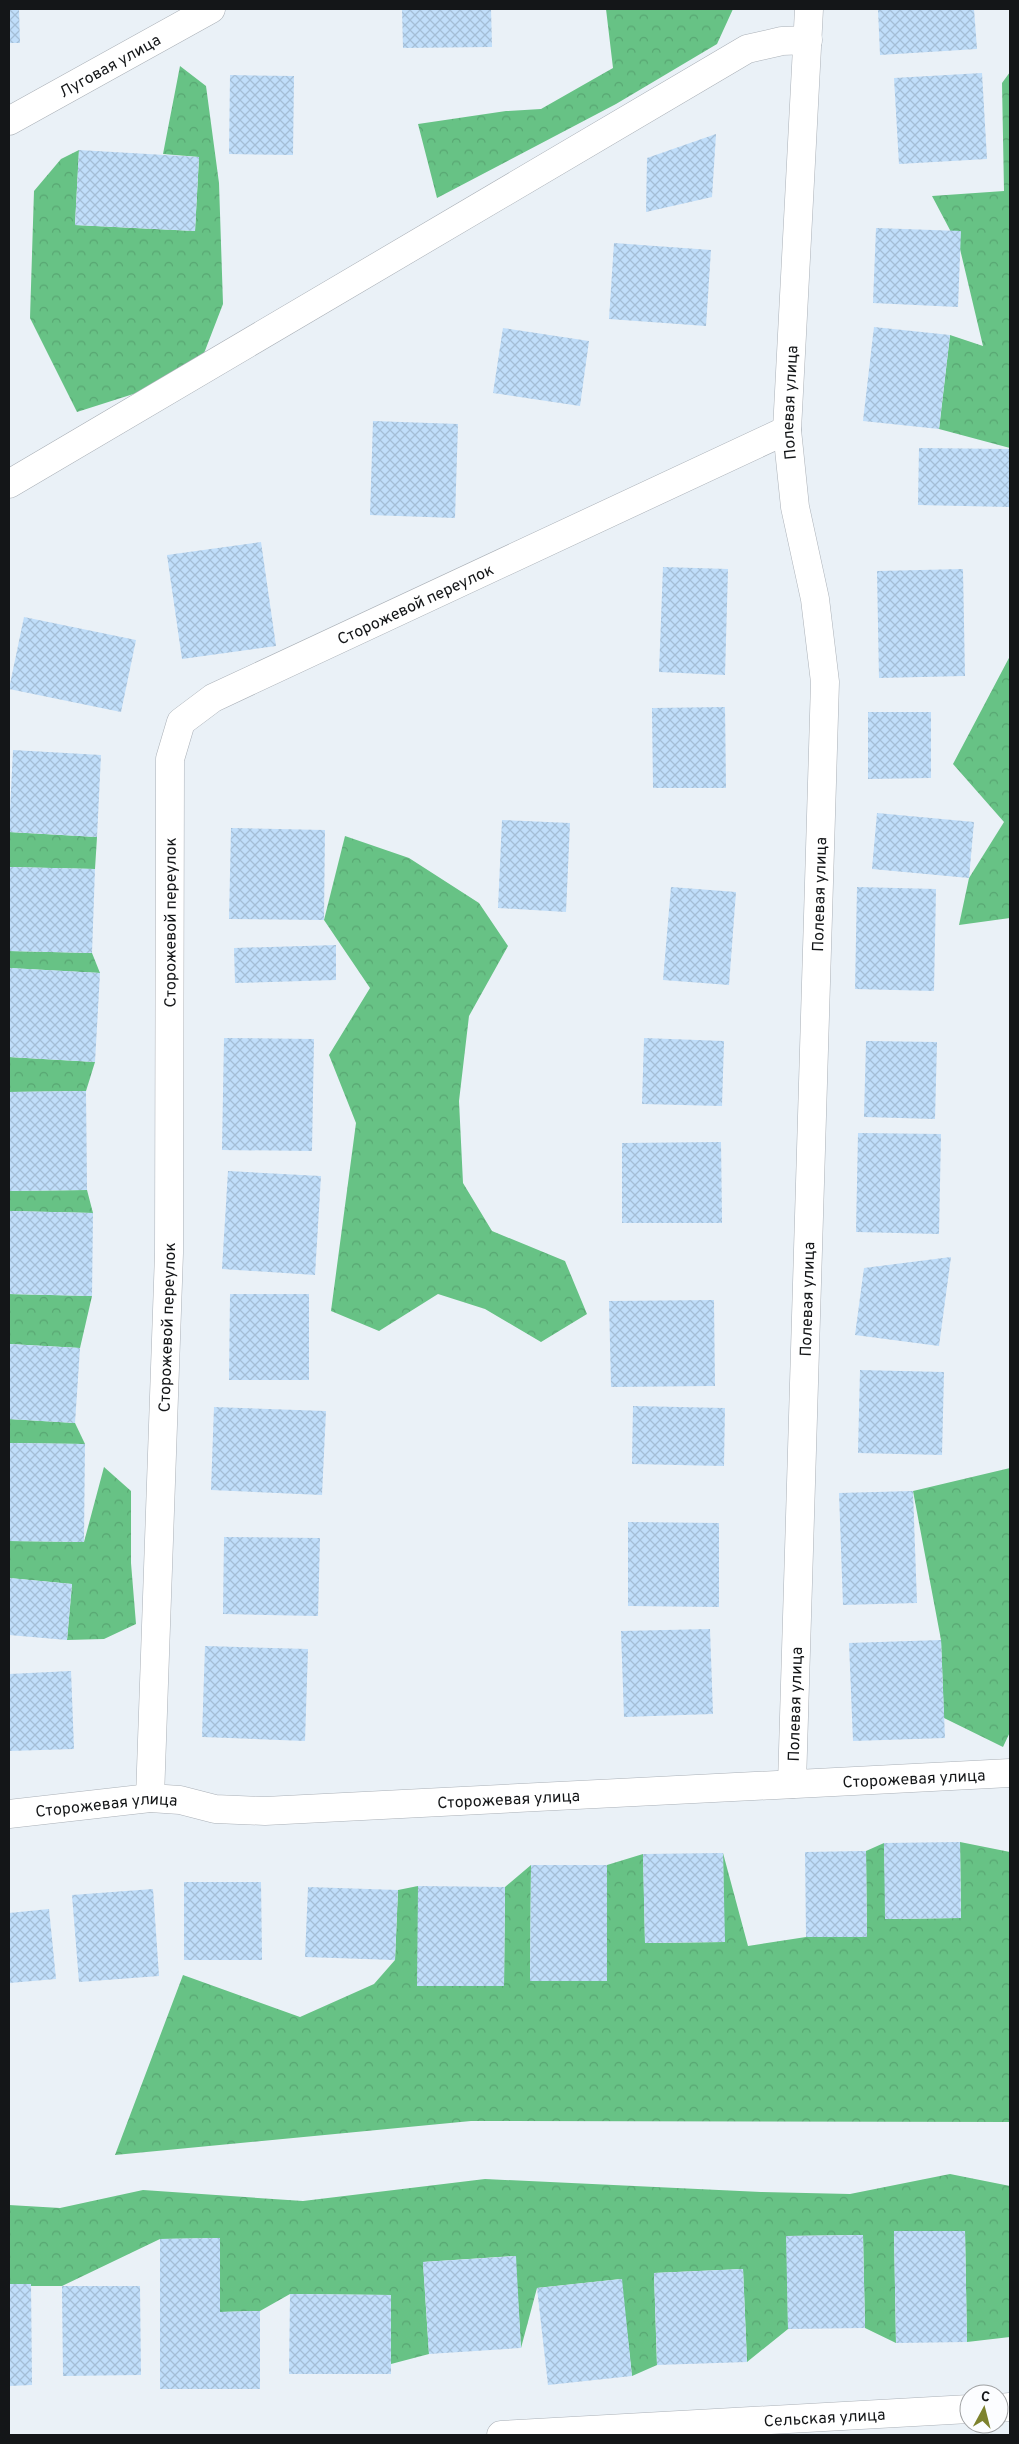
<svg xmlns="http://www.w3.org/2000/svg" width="1019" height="2444" font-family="Overpass,sans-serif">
	<defs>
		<pattern id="forest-crowns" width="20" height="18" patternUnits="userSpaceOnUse" patternTransform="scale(1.25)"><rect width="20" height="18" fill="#67c285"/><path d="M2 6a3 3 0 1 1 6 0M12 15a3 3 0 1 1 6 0" fill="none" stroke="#58a672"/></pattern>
		<pattern id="building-cross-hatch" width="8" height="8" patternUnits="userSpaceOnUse" patternTransform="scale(1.25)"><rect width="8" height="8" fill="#c0defa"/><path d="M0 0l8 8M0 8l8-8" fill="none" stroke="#a4bed6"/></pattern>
	</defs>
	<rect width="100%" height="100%" fill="#eaf1f7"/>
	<g fill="url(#forest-crowns)">
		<path d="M606,9h127l-16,35 -101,60 -179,94 -19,-74 88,-13 35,-2 72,-41z"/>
		<path d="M180,66l26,20 13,97 4,121 -27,70 -119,38 -47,-94 4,-127 27,-32 18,-9 -4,75 120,6 4,-74 -36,-3z"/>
		<path d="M1010,72v376l-71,-19 11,-94 33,11 -23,-97 -28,-53 72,-5 -2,-108z"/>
		<path d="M1010,656v262l-51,7 10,-47 35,-56 -51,-58z"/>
		<path d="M9,832l88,5 -2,32 -86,-2z"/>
		<path d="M345,836l64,22 70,45 29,43 -39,70 -10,85 4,82 29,48 73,30 22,53 -46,28 -56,-33 -47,-15 -59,37 -48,-20 25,-188 -27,-68 41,-67 -46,-68z"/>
		<path d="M9,951l83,2 8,20 -91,-5z"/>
		<path d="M9,1057l86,5 -9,29 -77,1z"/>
		<path d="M87,1190l6,23 -83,-2 -1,78v-98z"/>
		<path d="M9,1294l83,2 -12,52 -71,-4z"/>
		<path d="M9,1419l66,4 10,21 -76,-1z"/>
		<path d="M104,1467l27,24v72l5,61 -32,15 -37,1 5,-56 -63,-6v-37l75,1z"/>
		<path d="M1010,1468v264l-7,15 -59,-29 -3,-78 -28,-149z"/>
		<path d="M960,1842l50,10v270l-539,-1 -356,34 68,-180 117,42 74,-33 21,-24 3,-70 20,-4v100h86l1,-99 26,-22 -1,116h76l1,-116 36,-11 2,89 79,-1 -1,-89 25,93 58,-9h61l-1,-86 18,-8 2,76 75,-1z"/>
		<path d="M950,2174l60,12v151l-43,5 -2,-111 -71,1 2,111 -31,-15 -2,-93 -76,1 1,93 -41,33 -4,-93 -89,4 3,92 -25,11 -11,-97 -84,9 -16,60 -6,-92 -92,6 6,92 -38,10v-69l-101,-1 -30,17 -40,1v-74l-60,1 -98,47h-53v-81l51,3 83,-18 160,11 182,-22 276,13 89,2z"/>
	</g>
	<g fill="url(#building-cross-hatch)">
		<path d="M9,9h10l1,34h-11z"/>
		<path d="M402,9h89l1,38 -89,1z"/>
		<path d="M878,9h96l3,40 -97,6z"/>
		<path d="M982,73l5,86 -88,5 -5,-86z"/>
		<path d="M230,75l64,1 -1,79 -64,-1z"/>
		<path d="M716,134l-4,63 -66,15 1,-54z"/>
		<path d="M79,150l120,7 -4,74 -120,-6z"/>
		<path d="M876,228l85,3 -3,76 -85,-4z"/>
		<path d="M614,243l97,7 -5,76 -97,-7z"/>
		<path d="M874,327l76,8 -11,94 -76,-8z"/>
		<path d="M503,328l86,13 -9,65 -87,-13z"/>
		<path d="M373,421l85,3 -3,94 -85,-3z"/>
		<path d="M919,448l91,1v58l-92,-2z"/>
		<path d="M261,542l15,104 -94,13 -15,-104z"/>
		<path d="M663,567l65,2 -3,106 -66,-3z"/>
		<path d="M963,569l2,107 -86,2 -2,-107z"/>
		<path d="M24,617l112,23 -15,72 -112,-23z"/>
		<path d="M725,707l1,81h-73l-1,-80z"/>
		<path d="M868,712h63v66l-63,1z"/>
		<path d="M13,750l88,5 -4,82 -88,-5z"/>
		<path d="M877,813l97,9 -5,56 -97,-9z"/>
		<path d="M502,820l68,3 -4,89 -68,-4z"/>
		<path d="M231,828l94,2 -1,90 -95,-1z"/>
		<path d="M9,867l86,2 -3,84 -83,-2z"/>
		<path d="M671,887l65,5 -7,93 -66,-5z"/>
		<path d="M857,887l79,2 -2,102 -79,-2z"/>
		<path d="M336,945v35l-101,3 -1,-35z"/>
		<path d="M9,968l91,5 -5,89 -86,-5z"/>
		<path d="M224,1038l90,1 -2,112 -90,-1z"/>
		<path d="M644,1038l80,3 -2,65 -80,-2z"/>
		<path d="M866,1041l71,1 -2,77 -71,-2z"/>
		<path d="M86,1091l1,99 -78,1v-99z"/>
		<path d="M858,1133l83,1 -2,100 -83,-2z"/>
		<path d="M721,1142l1,81h-100v-80z"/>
		<path d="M228,1171l93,5 -6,99 -93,-6z"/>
		<path d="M10,1211l83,2 -1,83 -83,-2z"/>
		<path d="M951,1257l-12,89 -84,-11 9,-67z"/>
		<path d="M230,1294h79v86h-80z"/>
		<path d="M714,1300l1,86 -104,1 -2,-86z"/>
		<path d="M9,1344l71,4 -5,75 -66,-4z"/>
		<path d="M860,1370l84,2 -2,83 -84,-2z"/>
		<path d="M633,1406l92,2 -1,58 -92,-2z"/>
		<path d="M214,1407l112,4 -4,84 -111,-5z"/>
		<path d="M9,1443l76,1 -1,98 -75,-1z"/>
		<path d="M913,1491l4,112 -74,2 -4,-112z"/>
		<path d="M628,1522l91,1v84l-91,-1z"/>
		<path d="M224,1537l96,1 -2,78 -95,-2z"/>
		<path d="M9,1578l63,6 -5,56 -58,-5z"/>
		<path d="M710,1629l3,85 -89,3 -3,-86z"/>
		<path d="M941,1640l4,98 -92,3 -4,-98z"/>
		<path d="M205,1646l103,3 -3,92 -103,-4z"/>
		<path d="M71,1671l3,78 -65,2v-77z"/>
		<path d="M960,1842l1,76 -76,1 -1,-76z"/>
		<path d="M866,1851l1,86h-61l-1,-85z"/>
		<path d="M723,1853l2,89 -80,1 -2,-89z"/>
		<path d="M531,1865h76v116h-77z"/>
		<path d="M184,1882h77l1,78h-78z"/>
		<path d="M418,1886l87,1 -1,99h-87z"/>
		<path d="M308,1887l90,3 -3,70 -90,-3z"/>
		<path d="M153,1889l6,87 -80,6 -7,-87z"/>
		<path d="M49,1909l7,70 -47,4v-70z"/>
		<path d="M894,2231h71l2,111 -71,1z"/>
		<path d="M863,2235l2,93 -77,1 -2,-93z"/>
		<path d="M220,2238v74l40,-1v78h-100v-150z"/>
		<path d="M516,2256l5,92 -92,6 -6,-92z"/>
		<path d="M743,2269l4,93 -90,3 -3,-92z"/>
		<path d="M622,2279l10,97 -84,9 -11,-97z"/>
		<path d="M9,2284h22l1,101 -23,1z"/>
		<path d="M62,2286h78l1,89 -78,1z"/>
		<path d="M290,2294l101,1v79h-102z"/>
	</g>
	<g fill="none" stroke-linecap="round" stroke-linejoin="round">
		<g stroke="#aab0b7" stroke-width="29">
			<g id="minor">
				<path id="s1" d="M9,121l202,-112"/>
				<path d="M9,484l738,-435 35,-8 26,-1"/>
				<path id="s2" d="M792,1784l33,-1102 -10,-83 -20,-92 -8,-77 22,-421"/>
				<path id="s3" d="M150,1798l19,-545 1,-494 11,-37 32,-24 574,-268"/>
				<path id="s4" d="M9,1814l141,-16 30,2 35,9 50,2 745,-38"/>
				<path d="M999,2408l11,-1"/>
				<path id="s5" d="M501,2435l468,-26"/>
			</g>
		</g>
		<use href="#minor" stroke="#fff" stroke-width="28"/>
	</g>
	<g text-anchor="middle" stroke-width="4.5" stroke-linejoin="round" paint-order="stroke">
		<g font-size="16" fill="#141618" stroke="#fcfdff">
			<text dy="6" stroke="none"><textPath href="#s1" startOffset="115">Луговая улица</textPath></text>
			<text dy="6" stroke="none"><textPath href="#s2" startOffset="1385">Полевая улица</textPath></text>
			<text dy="6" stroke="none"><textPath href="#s3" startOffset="1341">Сторожевой переулок</textPath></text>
			<text dy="6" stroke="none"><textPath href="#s2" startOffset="890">Полевая улица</textPath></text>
			<text dy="6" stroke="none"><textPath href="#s3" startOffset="876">Сторожевой переулок</textPath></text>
			<text dy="6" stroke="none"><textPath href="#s2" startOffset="485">Полевая улица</textPath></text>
			<text dy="6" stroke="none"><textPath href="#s3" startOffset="471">Сторожевой переулок</textPath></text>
			<text dy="6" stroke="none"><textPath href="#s2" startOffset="80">Полевая улица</textPath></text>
			<text dy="6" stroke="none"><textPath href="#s4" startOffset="908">Сторожевая улица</textPath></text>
			<text dy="6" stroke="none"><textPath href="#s4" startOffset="502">Сторожевая улица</textPath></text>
			<text dy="6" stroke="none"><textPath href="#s4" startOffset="98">Сторожевая улица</textPath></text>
			<text dy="6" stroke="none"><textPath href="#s5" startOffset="324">Сельская улица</textPath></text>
		</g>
	</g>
	<rect width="1019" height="2444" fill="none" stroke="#141618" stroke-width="20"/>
	<g transform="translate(984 2409) rotate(7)"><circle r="24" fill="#fcfdff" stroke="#9fa1a3"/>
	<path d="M0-4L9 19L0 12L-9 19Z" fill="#7d822d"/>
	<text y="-8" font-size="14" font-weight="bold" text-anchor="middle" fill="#141618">С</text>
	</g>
</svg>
